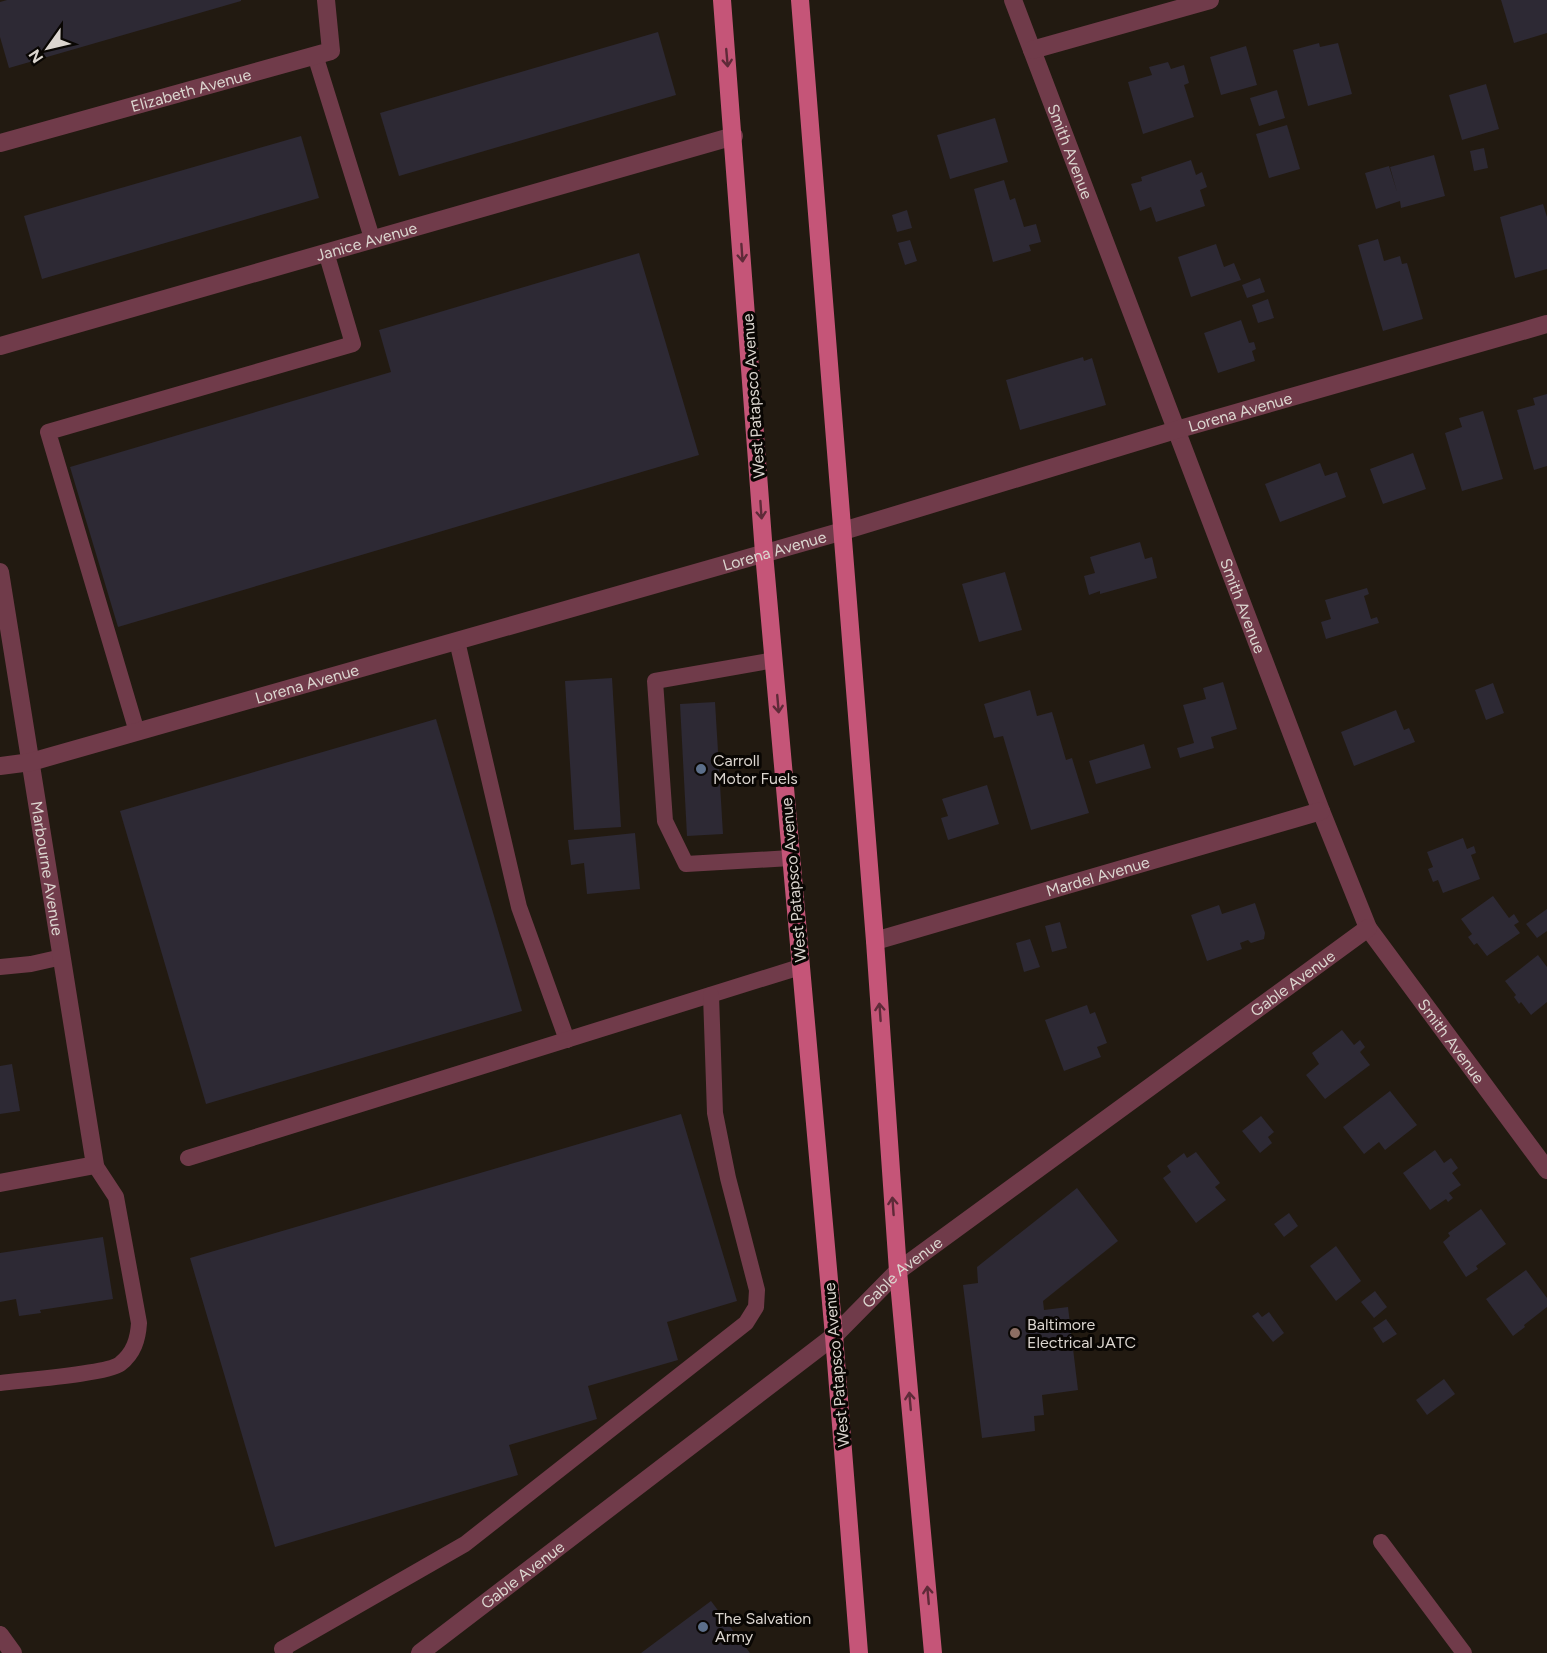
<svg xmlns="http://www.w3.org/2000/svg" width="1547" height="1653" font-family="Figtree,sans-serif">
	<rect width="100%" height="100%" fill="#221a11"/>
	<g fill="#2d2934">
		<path d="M7,0h234v1l-232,67 -9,-31v-35z"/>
		<path d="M1501,0h46v33l-33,10z"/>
		<path d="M658,32l18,63 -277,81 -19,-63z"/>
		<path d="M1319,43l1,4 18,-4 14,51 -44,12 -15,-56z"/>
		<path d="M1246,46l11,39 -36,10 -11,-38z"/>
		<path d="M1168,62l3,7 13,-4 5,18 -5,2 10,32 -51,17 -15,-52 24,-7 -3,-8z"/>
		<path d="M1486,84l13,45 -37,11 -13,-45z"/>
		<path d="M1277,90l8,28 -26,8 -9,-28z"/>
		<path d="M995,118l13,44 -58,17 -13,-44z"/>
		<path d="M1287,125l13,44 -31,9 -13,-44z"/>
		<path d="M301,136l18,62 -277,81 -18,-63z"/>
		<path d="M1484,148l4,20 -14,3 -4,-20z"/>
		<path d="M1434,155l11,41 -44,12 -1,-7 -24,8 -11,-36 24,-7 8,26 -7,-25z"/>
		<path d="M1191,160l5,15 6,-3 5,15 -7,3 5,16 -49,16 -5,-15 -11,4 -9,-27 11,-3 -1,-4z"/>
		<path d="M1004,180l6,20 5,-2 9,29 12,-3 5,18 -12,3 2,6 -38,11 -19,-73z"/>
		<path d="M1543,204l4,13v52l-32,9 -15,-61z"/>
		<path d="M907,210l5,18 -15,4 -5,-17z"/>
		<path d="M1378,239l6,22 16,-5 2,8 5,-1 16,56 -40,12 -25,-86z"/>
		<path d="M910,240l7,21 -12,4 -7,-22z"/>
		<path d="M1216,244l8,23 10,-4 7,17 -50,17 -13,-40z"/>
		<path d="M639,253l60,202 -581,172 -48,-160 321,-95 -12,-42z"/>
		<path d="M1260,278l5,14 -18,6 -5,-13z"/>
		<path d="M1268,299l6,19 -16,5 -6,-18z"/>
		<path d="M1241,320l8,23 5,-1 2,7 -4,2 3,10 -37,12 -14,-40z"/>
		<path d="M1083,357l1,4 8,-3 14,47 -86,25 -14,-50z"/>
		<path d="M1547,394v72l-13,4 -17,-60 18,-5 -2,-7z"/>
		<path d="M1483,411l20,68 -41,12 -17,-58 17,-6 -3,-9z"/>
		<path d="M1413,453l13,36 -43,15 -13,-35z"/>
		<path d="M1320,463l5,13 12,-4 9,25 -66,25 -15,-38z"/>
		<path d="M1140,542l5,17 7,-2 5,21 -57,16v-3l-11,4 -5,-19 11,-3 -5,-16z"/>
		<path d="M1005,572l17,58 -43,12 -17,-58z"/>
		<path d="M1367,588l2,6 -5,2 7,23 6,-2 2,6 -53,16 -5,-17 10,-3 -6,-19z"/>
		<path d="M612,678l9,149 -47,3 -9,-149z"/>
		<path d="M1223,682l14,47 -26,8 3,11 -34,10 -3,-10 17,-5 -11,-38 23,-6 -3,-11z"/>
		<path d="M1493,683l11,30 -18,7 -11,-30z"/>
		<path d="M1030,690l7,26 15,-4 14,48 6,-2 17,55 -58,17 -28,-94 -9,2 -10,-34z"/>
		<path d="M715,702l8,132 -36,2 -7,-132z"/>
		<path d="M1396,710l8,20 5,-2 6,14 -61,24 -13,-34z"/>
		<path d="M436,719l86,292 -316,93 -86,-293z"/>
		<path d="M1144,744l7,24 -55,16 -7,-23z"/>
		<path d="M987,785l12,39 -51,16 -7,-22 7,-2 -6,-17z"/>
		<path d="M635,833l5,56 -53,5 -3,-31 -13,2 -3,-25z"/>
		<path d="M1463,838l4,11 7,-3 2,7 -5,2 9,24 -37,14 -5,-13 -5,2 -5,-13 5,-2 -6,-15z"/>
		<path d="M1493,896l16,22 5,-4 5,8 -5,3 6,8 -33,23 -10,-13 -3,2 -6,-8 4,-3 -11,-15z"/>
		<path d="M1255,903l10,30 -1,6 -13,4 -3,-3 -8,3 2,6 -35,12 -16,-46 28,-10 3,9z"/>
		<path d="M1547,909v22l-10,7 -11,-14z"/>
		<path d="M1060,922l7,26 -15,4 -7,-26z"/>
		<path d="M1030,939l10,28 -16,5 -8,-29z"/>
		<path d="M1538,955l9,12v35l-16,13 -10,-13 -2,2 -5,-7 2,-2 -11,-14z"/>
		<path d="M1087,1005l3,9 5,-2 12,31 -10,4 4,10 -37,14 -19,-51z"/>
		<path d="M1342,1030l12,15 6,-5 5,7 -5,5 10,13 -45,34 -19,-24 13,-11 -7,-11z"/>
		<path d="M12,1064l8,47 -20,3v-48z"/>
		<path d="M1390,1091l27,34 -32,25 -6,-8 -15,12 -21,-27z"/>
		<path d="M681,1114l56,187 -70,21 11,38 -90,26 9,33 -88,26 9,30 -243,72 -85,-289z"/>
		<path d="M1261,1116l13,16 -6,5 4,6 -12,10 -18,-22z"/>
		<path d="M1435,1150l9,13 7,-5 7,10 -6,5 9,12 -12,8 4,5 -5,4 -2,-3 -16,11 -27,-37z"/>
		<path d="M1196,1152l24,31 -5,4 11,13 -30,23 -33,-45 8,-6 -4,-6 17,-13 3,5z"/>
		<path d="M1077,1188l41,53 -75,60 1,9 24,-3 10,83 -36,5 2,20 -10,1 1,15 -53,7 -19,-153 15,-2 -1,-16z"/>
		<path d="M1481,1209l25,35 -30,22 2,3 -12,8 -23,-35 7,-6 -2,-3z"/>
		<path d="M1289,1213l9,13 -14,11 -10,-13z"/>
		<path d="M103,1237l10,62 -73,11 1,3 -22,3 -3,-17 -16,3v-49z"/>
		<path d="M1336,1246l25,35 -25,20 -26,-35z"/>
		<path d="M1526,1270l21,28v9l-23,18 1,2 -12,9 -27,-37z"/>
		<path d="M1375,1291l12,16 -13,11 -13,-16z"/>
		<path d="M1258,1312l4,5 7,-5 15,21 -11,9 -21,-26z"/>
		<path d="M1386,1319l11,15 -14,9 -10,-15z"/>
		<path d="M1444,1379l11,15 -28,21 -11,-15z"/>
		<path d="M711,1601l39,52h-109z"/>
	</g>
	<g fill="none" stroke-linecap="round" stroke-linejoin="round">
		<g stroke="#703b4a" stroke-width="16">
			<path d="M315,55l57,183"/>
			<path d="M457,641l62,266 48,133"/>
			<path d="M774,660l-119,21 10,140 21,43 105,-6"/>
			<path d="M137,732l-89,-300 305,-88 -27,-92"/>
			<path d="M0,967l31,-3 31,-7"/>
			<path d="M188,1158l612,-191"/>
			<path d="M0,1383c22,-3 107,-9 120,-19 14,-11 18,-25 19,-41l-23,-126 -21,-32"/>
			<path d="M1381,1542l83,111"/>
			<path d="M285,1653l-3,-4 183,-105 281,-221 10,-16 1,-17 -29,-112 -13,-65 -4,-118"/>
		</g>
		<g stroke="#703b4a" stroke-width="18">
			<path id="s1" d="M1013,0l308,811 47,117 179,242"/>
			<path d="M1032,50l178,-50"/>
			<path id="s2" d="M0,143l331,-92 -5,-51"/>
			<path id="s3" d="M0,346l734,-210"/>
			<path id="s4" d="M0,572l95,593 -95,18"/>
			<path id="s5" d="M0,766l31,-4 812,-231 333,-101 371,-106"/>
			<path id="s6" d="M875,941l446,-130"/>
			<path d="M0,1635l13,18"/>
			<path id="s7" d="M420,1653l414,-317 64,-65 470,-343"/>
		</g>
		<g stroke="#c55578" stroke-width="18">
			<path d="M722,0l42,553 70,783 25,317"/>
			<path d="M800,0l75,941 23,330 35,382"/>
		</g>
	</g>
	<defs><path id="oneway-shaft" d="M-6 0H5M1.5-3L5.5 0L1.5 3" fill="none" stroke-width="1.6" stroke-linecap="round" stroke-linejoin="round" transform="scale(1.5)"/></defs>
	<g stroke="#5e2a38">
		<use href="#oneway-shaft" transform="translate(727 58) rotate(85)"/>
		<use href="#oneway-shaft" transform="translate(742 253) rotate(86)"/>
		<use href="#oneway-shaft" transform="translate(761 510) rotate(86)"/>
		<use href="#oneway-shaft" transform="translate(778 704) rotate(85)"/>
		<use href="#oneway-shaft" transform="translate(880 1012) rotate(-94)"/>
		<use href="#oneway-shaft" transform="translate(893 1206) rotate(-94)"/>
		<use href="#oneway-shaft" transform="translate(910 1401) rotate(-95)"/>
		<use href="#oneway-shaft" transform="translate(928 1595) rotate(-95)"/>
	</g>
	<g fill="#5c6f8a" stroke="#090603" stroke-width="2">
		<circle cx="701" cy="769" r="6"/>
		<circle cx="703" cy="1627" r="6"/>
	</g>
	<circle fill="#8d6e63" stroke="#090603" stroke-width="2" cx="1015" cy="1333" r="6"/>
	<g text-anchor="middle" stroke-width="6" stroke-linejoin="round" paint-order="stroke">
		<g font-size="16" fill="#dbd5cf" stroke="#090603">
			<text dy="6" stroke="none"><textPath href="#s2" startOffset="198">Elizabeth Avenue</textPath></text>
			<text dy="6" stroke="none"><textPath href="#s1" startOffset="162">Smith Avenue</textPath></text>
			<text dy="6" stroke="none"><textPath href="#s3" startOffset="381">Janice Avenue</textPath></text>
			<text transform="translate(753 396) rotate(-94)" y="6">West Patapsco Avenue</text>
			<text dy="6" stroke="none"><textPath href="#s5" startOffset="1290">Lorena Avenue</textPath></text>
			<text dy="6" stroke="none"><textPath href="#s5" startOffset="804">Lorena Avenue</textPath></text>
			<text dy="6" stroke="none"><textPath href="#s1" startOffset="648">Smith Avenue</textPath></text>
			<text dy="6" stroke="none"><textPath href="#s5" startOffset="318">Lorena Avenue</textPath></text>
			<text dy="6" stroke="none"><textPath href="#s4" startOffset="300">Marbourne Avenue</textPath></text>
			<text dy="6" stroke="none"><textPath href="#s6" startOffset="232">Mardel Avenue</textPath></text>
			<text transform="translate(793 880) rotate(-95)" y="6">West Patapsco Avenue</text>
			<text dy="6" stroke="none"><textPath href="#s7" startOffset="1101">Gable Avenue</textPath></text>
			<text dy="6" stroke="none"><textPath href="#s1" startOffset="1134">Smith Avenue</textPath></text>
			<text dy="6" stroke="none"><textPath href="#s7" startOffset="615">Gable Avenue</textPath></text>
			<text transform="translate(836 1365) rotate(-95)" y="6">West Patapsco Avenue</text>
			<text dy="6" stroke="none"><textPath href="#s7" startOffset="129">Gable Avenue</textPath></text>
		</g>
		<g font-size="16" fill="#dbd5cf" stroke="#090603" text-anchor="start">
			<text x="713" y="766">Carroll<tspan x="713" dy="18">Motor Fuels</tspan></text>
			<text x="1027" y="1330">Baltimore<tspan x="1027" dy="18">Electrical JATC</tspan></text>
			<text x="715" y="1624">The Salvation<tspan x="715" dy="18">Army</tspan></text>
		</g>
	</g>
	<g transform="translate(48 48) rotate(236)" stroke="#090603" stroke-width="4.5" paint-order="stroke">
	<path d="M0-4.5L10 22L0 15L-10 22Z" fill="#dbd5cf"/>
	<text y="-9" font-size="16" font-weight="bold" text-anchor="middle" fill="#dbd5cf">N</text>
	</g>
</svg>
